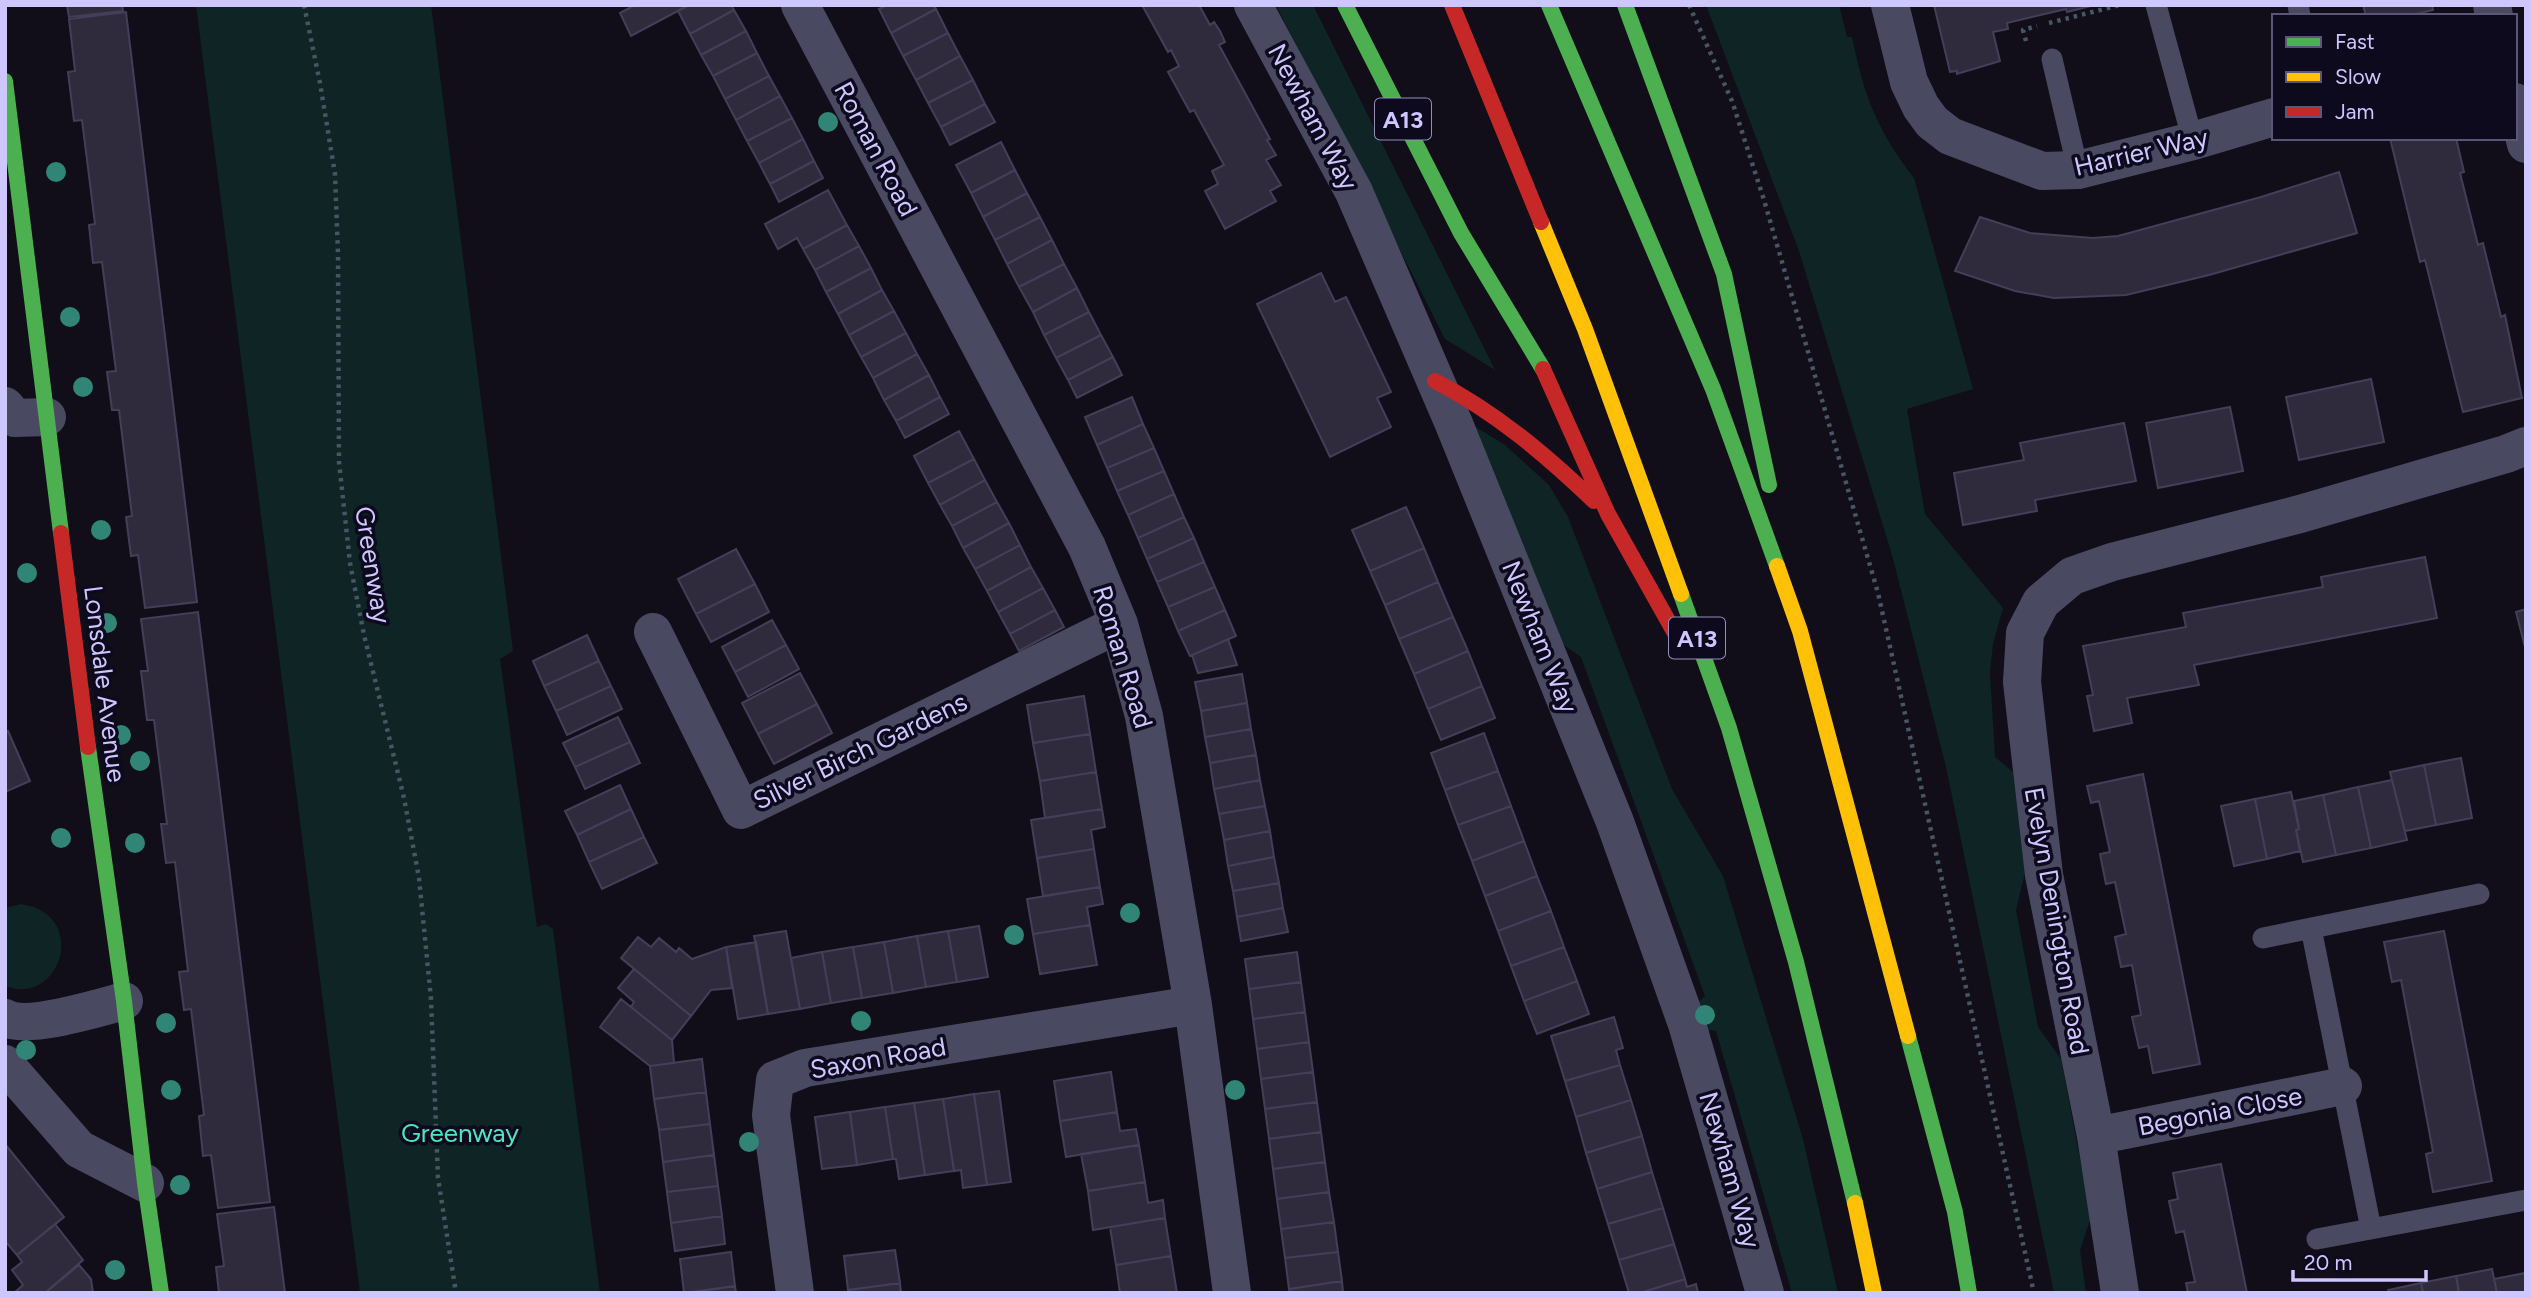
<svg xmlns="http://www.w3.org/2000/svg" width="2531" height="1298" font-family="Figtree,sans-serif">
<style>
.green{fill:#0e2425}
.building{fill:#2f2b3d;stroke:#443f58;stroke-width:2}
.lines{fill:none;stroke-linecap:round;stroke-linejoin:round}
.path{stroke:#465665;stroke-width:4.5;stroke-dasharray:3.5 5;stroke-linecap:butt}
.lane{stroke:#4a4962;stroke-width:21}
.street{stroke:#4a4962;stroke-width:38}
.fast{stroke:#4caf50;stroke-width:16}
.slow{stroke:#ffc107;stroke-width:16}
.jam{stroke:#c62828;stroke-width:16}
.tree{fill:#318576}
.labels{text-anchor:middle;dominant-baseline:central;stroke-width:7;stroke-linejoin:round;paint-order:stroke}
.shield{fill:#0e0a1d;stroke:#948ebb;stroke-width:2}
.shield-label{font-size:24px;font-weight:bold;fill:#cec6ff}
.street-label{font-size:26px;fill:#cec6ff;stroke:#0e0a1d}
.park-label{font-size:26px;fill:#4be7c2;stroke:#0e0a1d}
</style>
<rect width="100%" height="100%" fill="#110e19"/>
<path class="green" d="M196,5h235l82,646 -13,8 37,268 9,-3 7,5 47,364h-240z
M1276,5h37l182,365 -50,-31z
M1706,5h133l8,32h5c12,59 25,93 62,141l59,211 -66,20 18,105 78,94 -10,36 -3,28 5,85 18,15 12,101 -9,37 22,117 23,32 30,158 -11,33 6,43h-32l-108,-526 -54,-212 -93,-304z
M1469,423l36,22 44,40 19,32 104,272 51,87 80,263 35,154h-46l-76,-262 -17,-2 -6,-22 12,-11 -124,-339 -27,-19z
M21,904c69,10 40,103 -16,82v-78z"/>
<path class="building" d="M67,5h55l1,6 -54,6z
M635,5h54l-58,31 -11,-23z
M689,5h42l3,5 -44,24 -12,-23z
M887,5h46l3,4 -45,24 -12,-24z
M1142,5h57l11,20 4,-3 6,9 5,11 -6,3 51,94 -3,1 9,15 -10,5 15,25 -11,6 6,10 -51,28 -20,-38 13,-7 -6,-13 12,-6 -30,-55 -4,2 -22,-40 11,-6 -8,-16 -3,2z
M1934,5h157v1l-24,6 -1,-3 -59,14 1,6 -15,3 7,29 -43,13v-3l-7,1z
M2363,5h69l1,5 -26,6h-41z
M936,9l12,24 -45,23 -12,-23z
M734,10l12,21 -45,24 -11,-21z
M126,12l71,590 -52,6 -7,-53 -7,1 -5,-39 6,-1 -13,-106h-7l-5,-38 9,-1 -14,-109 -9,1 -4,-38 6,-1 -13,-104 -8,1 -6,-49 7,-1 -6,-52z
M746,31l11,22 -44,23 -12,-21z
M948,33l12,23 -44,24 -13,-24z
M757,53l12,23 -44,23 -12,-23z
M960,56l13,24 -45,23 -12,-23z
M769,76l11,20 -44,24 -11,-21z
M973,80l12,24 -44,23 -13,-24z
M780,96l12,22 -45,23 -11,-21z
M985,104l10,18 -45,23 -9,-18z
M792,118l11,21 -44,24 -12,-22z
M2390,138h66l8,34 -4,1 18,72 5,-2 18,74 4,-2 17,83 -59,14 -38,-152 -5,2z
M803,139l11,22 -44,23 -11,-21z
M1001,142l14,28 -44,23 -15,-28z
M814,161l9,17 -44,24 -9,-18z
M1015,170l12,23 -44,24 -12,-24z
M2339,172l18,61 -148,42 -83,20 -72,3 -39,-7 -60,-20 25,-54 50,16 63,5 25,-2 143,-39z
M828,190l19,35 -44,24 -6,-11 -19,11 -13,-25z
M1027,193l13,24 -45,23 -12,-23z
M1040,217l12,23 -45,24 -12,-24z
M847,225l12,21 -44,24 -12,-21z
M1052,240l12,24 -45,23 -12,-23z
M859,246l12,22 -45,24 -11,-22z
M1064,264l13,24 -44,24 -14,-25z
M871,268l11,22 -44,24 -12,-22z
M1321,273l14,29 11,-5 45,95 -14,6 14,29 -61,30 -73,-153z
M1077,288l12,24 -45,23 -11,-23z
M882,290l12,21 -45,24 -11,-21z
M894,311l12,22 -45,24 -12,-22z
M1089,312l12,23 -45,23 -12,-23z
M906,333l11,21 -44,24 -12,-21z
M1101,335l12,22 -45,23 -12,-22z
M917,354l12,21 -45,25 -11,-22z
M1113,357l9,18 -45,23 -9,-18z
M929,375l11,22 -44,24 -12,-21z
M2371,379l13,63 -85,18 -13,-63z
M940,397l9,17 -44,24 -9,-17z
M1132,397l11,27 -46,21 -12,-28z
M2230,407l13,64 -85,17 -12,-65z
M2124,423l12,58 -101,19 2,11 -74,14 -9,-52 70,-13 -4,-17z
M1143,424l11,24 -47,20 -10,-23z
M959,431l15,28 -46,24 -14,-27z
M1154,448l10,23 -47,20 -10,-23z
M974,459l11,21 -45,25 -12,-22z
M1164,471l10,23 -46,21 -11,-24z
M985,480l12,22 -45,24 -12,-21z
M1174,494l10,23 -46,21 -10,-23z
M997,502l12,21 -46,25 -11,-22z
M1406,507l18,41 -54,23 -18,-41z
M1184,517l10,21 -47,21 -9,-21z
M1009,523l11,22 -45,24 -12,-21z
M1194,538l10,24 -47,20 -10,-23z
M1020,545l11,22 -44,24 -12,-22z
M1424,548l14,34 -53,23 -15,-34z
M736,549l19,35 -59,30 -18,-35z
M2425,557l12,61 -243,47 5,20 -72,13 5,25 -38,8 -7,-35 6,-1 -10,-49 103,-19 -3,-14 140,-26 -2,-10z
M1204,562l11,25 -47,20 -11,-25z
M1031,567l12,21 -45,24 -11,-21z
M1438,582l15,35 -54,22 -14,-34z
M755,584l14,28 -58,30 -15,-28z
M1215,587l10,23 -47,21 -10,-24z
M1043,588l12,22 -45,24 -12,-22z
M2526,609v38h-1l-9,-35z
M1055,610l9,17 -45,24 -9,-17z
M1225,610l11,26 -46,20 -12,-25z
M198,612l72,590 -52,6 -7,-53 -8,1 -4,-40 5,-1 -13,-106 -7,1 -5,-38 9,-1 -13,-109 -9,1 -5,-39h6l-13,-104h-7l-6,-49h7l-7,-52z
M1453,617l15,34 -54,23 -15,-35z
M772,620l14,25 -51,27 -13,-25z
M587,635l12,26 -55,25 -11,-25z
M1228,639l9,26 -39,8 -6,-18z
M786,645l13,24 -51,28 -13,-25z
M1468,651l14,35 -54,23 -14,-35z
M599,661l12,25 -55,25 -12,-25z
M800,673l17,31 -59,30 -16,-31z
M1242,674l5,29 -46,8 -6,-29z
M611,686l11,23 -55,26 -11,-24z
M1482,686l13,32 -54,22 -13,-31z
M1084,696l6,38 -57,9 -6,-38z
M1247,703l4,26 -46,8 -4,-26z
M817,704l15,29 -58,31 -16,-30z
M618,717l12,25 -55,25 -12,-24z
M1251,729l5,26 -46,8 -5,-26z
M8,731l22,50 -25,11v-59z
M1484,733l14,38 -53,19 -14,-37z
M1090,734l6,38 -56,9 -7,-38z
M630,742l10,21 -55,26 -10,-22z
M1256,755l4,25 -46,9 -4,-26z
M2461,758l11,60 -36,7 -12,-60z
M2424,765l12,60 -31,6 -15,-59z
M1498,771l13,35 -53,19 -13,-35z
M1096,772l6,37 -57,9 -5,-37z
M2143,774l57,290 -47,9 -5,-27 -9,2 -7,-31 9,-2 -9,-50 -11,2 -6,-30 11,-3 -11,-52 -9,2 -6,-30 10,-2 -11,-51 -8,2 -4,-17z
M1260,780l5,26 -46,8 -5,-25z
M2392,780l15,60 -36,8 -13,-61z
M620,785l11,24 -54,26 -12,-24z
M2358,787l13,61 -35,7 -13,-60z
M2291,792l8,37 -3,1 4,21 -33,8 -12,-60z
M2323,795l13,60 -33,7 -7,-32 3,-1 -5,-28z
M2255,799l12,60 -33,7 -13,-60z
M1265,806l5,25 -46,9 -5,-26z
M1511,806l13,35 -52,20 -14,-36z
M631,809l13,28 -55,25 -12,-27z
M1102,809l3,18 -14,3 3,19 -57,9 -6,-38z
M1270,831l4,26 -46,9 -4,-26z
M644,837l13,26 -55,26 -13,-27z
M1524,841l13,35 -52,20 -13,-35z
M1094,849l6,38 -57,9 -6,-38z
M1274,857l5,26 -46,8 -5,-25z
M1537,876l14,35 -53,20 -13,-35z
M1279,883l4,25 -46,9 -4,-26z
M1100,887l3,17 -16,3 3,18 -57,9 -6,-35z
M1283,908l5,24 -47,9 -4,-24z
M1551,911l13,36 -53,19 -13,-35z
M1090,925l7,40 -57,9 -7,-40z
M979,926l9,51 -31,5 -9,-51z
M786,931l14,78 -32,5 -14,-78z
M948,931l9,51 -31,5 -9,-51z
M2444,931l48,250 -59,11 -7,-38 7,-2 -32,-172 -9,2 -8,-40z
M917,936l9,51 -33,6 -9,-51z
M638,937l13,10 8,-9 17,14 3,-4 13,11 34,-12 6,41 -21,2 -20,26 -70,-58z
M756,942l12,72 -30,5 -12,-72z
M884,942l9,51 -31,5 -9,-51z
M853,947l9,51 -31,5 -9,-51z
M1564,947l13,34 -53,20 -13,-35z
M822,952l9,51 -31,6 -9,-51z
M1297,952l4,30 -52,7 -4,-30z
M634,969l57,47 -19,24 -41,-33 3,-5 -16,-14z
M1577,981l12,33 -52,20 -13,-33z
M1301,982l4,30 -52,7 -4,-30z
M621,999l51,41 2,23 -24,3 -50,-39z
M1305,1012l4,30 -52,7 -4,-30z
M1614,1017l9,31 -7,2 4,15 -55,16 -14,-45z
M1309,1042l4,30 -52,7 -4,-30z
M702,1059l4,33 -52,7 -4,-33z
M1620,1065l11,35 -55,17 -11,-36z
M1111,1072l6,40 -57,9 -6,-40z
M1313,1072l4,30 -52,7 -4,-30z
M999,1091l12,91 -24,3 -13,-91z
M706,1092l4,32 -51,6 -5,-31z
M974,1094l13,91 -24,3 -2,-18 -7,1 -11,-72z
M943,1099l11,72 -29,4 -11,-72z
M1631,1100l11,36 -56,17 -10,-36z
M1317,1102l4,30 -52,7 -4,-30z
M914,1103l11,72 -26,4 -3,-20h-3l-8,-52z
M885,1107l8,52 -36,6 -7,-53z
M850,1112l7,53 -35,4 -7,-52z
M1117,1112l3,19 16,-2 3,16 -73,12 -6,-36z
M710,1124l4,31 -51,7 -4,-32z
M1321,1132l4,30 -52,7 -4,-30z
M1642,1136l10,36 -55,17 -11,-36z
M5,1144l59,73 -47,38 -12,-14z
M1139,1145l6,37 -57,9 -7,-37z
M714,1155l4,31 -51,6 -4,-30z
M1325,1162l4,30 -52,7 -4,-30z
M2221,1164l26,129h-59l-2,-10 9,-1 -11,-51 -8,2 -7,-32 9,-2 -5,-26z
M1652,1172l11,36 -55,16 -11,-35z
M1145,1182l3,21 15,-3 2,18 -72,12 -5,-39z
M718,1186l4,30 -51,7 -4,-31z
M1329,1192l5,30 -53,7 -4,-30z
M274,1207l11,86h-66l-3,-26 8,-1 -7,-52z
M1663,1208l11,36 -55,16 -11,-36z
M722,1216l3,28 -50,7 -4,-28z
M1165,1218l6,38 -55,9 -6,-38z
M1334,1222l4,30 -53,6 -4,-29z
M55,1224l28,36 -38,33h-31l9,-8 -11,-15 10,-8 -5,-7z
M1674,1244l11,35 -45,14h-11l-10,-33z
M895,1250l5,33 -52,7 -4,-34z
M731,1252l4,34 -51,7 -4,-34z
M1338,1252l4,29 -53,8 -4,-31z
M1171,1256l6,37h-57l-4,-28z
M79,1265l12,14 2,14h-48z
M2492,1269l5,24h-38l-3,-17z
M2525,1273l1,20h-29l-3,-14z
M2456,1276l3,17h-36l-2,-10z
M1685,1279l2,8 9,-3 2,9h-58z
M1342,1281l1,12h-53l-1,-4z
M900,1283l1,10h-52l-1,-3z
M2421,1283l2,10h-35v-3z
M735,1286l1,7h-49z"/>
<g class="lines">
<path class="path" d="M304,5l16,78 15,91 3,80 1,208 11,101 14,72 40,163 15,80 12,121 7,179 18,115
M1689,5l43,96 32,99 114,393 156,700
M2049,23l71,-18
M2026,41l-3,-11 14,-4"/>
<path class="lane" d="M2156,5l37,136
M2298,5l2,11
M2052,59l26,111
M2311,928l60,301
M2263,938l216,-44
M2317,1239l209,-39"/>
<path class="street" d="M800,5l287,542 32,77 25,92 49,289 39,288
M1253,5l101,187 100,232 161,398 72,202 78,269
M1890,5l19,77 12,25 11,15 18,14 92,35 36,-1 115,-29 81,-24
M2492,5l2,11
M2515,102l11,42
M5,406l10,12 32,-1
M653,632l88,178 378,-186
M5,1018c22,12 93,-10 119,-17
M5,1064l74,85 66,34
M2096,1136l247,-50
M795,1293l-24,-178 4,-35 30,-12 388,-63
M2120,1293l-24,-157 -52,-261 -22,-193 3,-49 16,-31 31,-26 40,-14 188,-48 206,-60 20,-8"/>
<path class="fast" d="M1345,5l116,228 82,136
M1549,5l164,384 64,177
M1625,5l99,269 45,211
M5,81l56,452
M1681,594l48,134 67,234 59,241
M88,747l36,254 21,182 16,110
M1908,1036l47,176 14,81"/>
<path class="slow" d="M1541,222l44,107 96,265
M1777,566l23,65 108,405
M1855,1203l19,90"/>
<path class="jam" d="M1452,5l89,217
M1543,369l65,145 68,121
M1435,381c60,31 110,73 159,120
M61,533l27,214"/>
</g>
<g class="tree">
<circle cx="828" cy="122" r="10"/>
<circle cx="56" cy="172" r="10"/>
<circle cx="70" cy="317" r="10"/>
<circle cx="83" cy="387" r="10"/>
<circle cx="101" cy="530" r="10"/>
<circle cx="27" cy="573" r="10"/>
<circle cx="107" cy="623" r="10"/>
<circle cx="121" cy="735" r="10"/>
<circle cx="140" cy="761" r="10"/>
<circle cx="61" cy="838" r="10"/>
<circle cx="135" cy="843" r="10"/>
<circle cx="1130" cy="913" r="10"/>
<circle cx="1014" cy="935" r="10"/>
<circle cx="1705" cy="1015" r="10"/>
<circle cx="861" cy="1021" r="10"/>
<circle cx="166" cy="1023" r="10"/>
<circle cx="26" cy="1050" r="10"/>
<circle cx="171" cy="1090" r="10"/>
<circle cx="1235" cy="1090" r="10"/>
<circle cx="749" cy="1142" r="10"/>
<circle cx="180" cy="1185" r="10"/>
<circle cx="115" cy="1270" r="10"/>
</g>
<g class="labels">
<g class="shield">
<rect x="1375" y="98.5" width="56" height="41" rx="5"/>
<rect x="1669" y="617.5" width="56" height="41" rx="5"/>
</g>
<g class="shield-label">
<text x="1403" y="119">A13</text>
<text x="1697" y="638">A13</text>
</g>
<g class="street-label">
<text transform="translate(1313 117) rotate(62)">Newham Way</text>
<text transform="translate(876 149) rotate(62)">Roman Road</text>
<text transform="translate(2141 152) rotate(-13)">Harrier Way</text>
<text transform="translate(373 565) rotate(81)">Greenway</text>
<text transform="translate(1540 637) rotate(68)">Newham Way</text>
<text transform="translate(1123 657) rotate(73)">Roman Road</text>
<text transform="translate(105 684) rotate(83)">Lonsdale Avenue</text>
<text transform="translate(860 751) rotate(-26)">Silver Birch Gardens</text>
<text transform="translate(2057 921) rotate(80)">Evelyn Denington Road</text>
<text transform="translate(878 1058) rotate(-10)">Saxon Road</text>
<text transform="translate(2220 1111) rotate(-11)">Begonia Close</text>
<text transform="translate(1730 1170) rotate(74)">Newham Way</text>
</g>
<g class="park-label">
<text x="460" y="1133">Greenway</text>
</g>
</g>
<rect width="2531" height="1298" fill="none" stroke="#cec6ff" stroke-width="14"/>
<rect x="2272" y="14" width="245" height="126" fill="#0e0a1d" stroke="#5b5577" stroke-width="2"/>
<rect x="2286" y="37" width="35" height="10" fill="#4caf50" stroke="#5b5577" stroke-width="2"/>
<text x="2335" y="49" font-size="21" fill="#cec6ff">Fast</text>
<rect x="2286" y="72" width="35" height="10" fill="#ffc107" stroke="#5b5577" stroke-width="2"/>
<text x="2335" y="84" font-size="21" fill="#cec6ff">Slow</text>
<rect x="2286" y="107" width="35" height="10" fill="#c62828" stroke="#5b5577" stroke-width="2"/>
<text x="2335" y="119" font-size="21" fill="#cec6ff">Jam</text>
<path d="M2293 1270v10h133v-10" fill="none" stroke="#cec6ff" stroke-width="3.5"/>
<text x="2304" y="1270" font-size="21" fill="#cec6ff" stroke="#0e0a1d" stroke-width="5" paint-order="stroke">20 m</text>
</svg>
